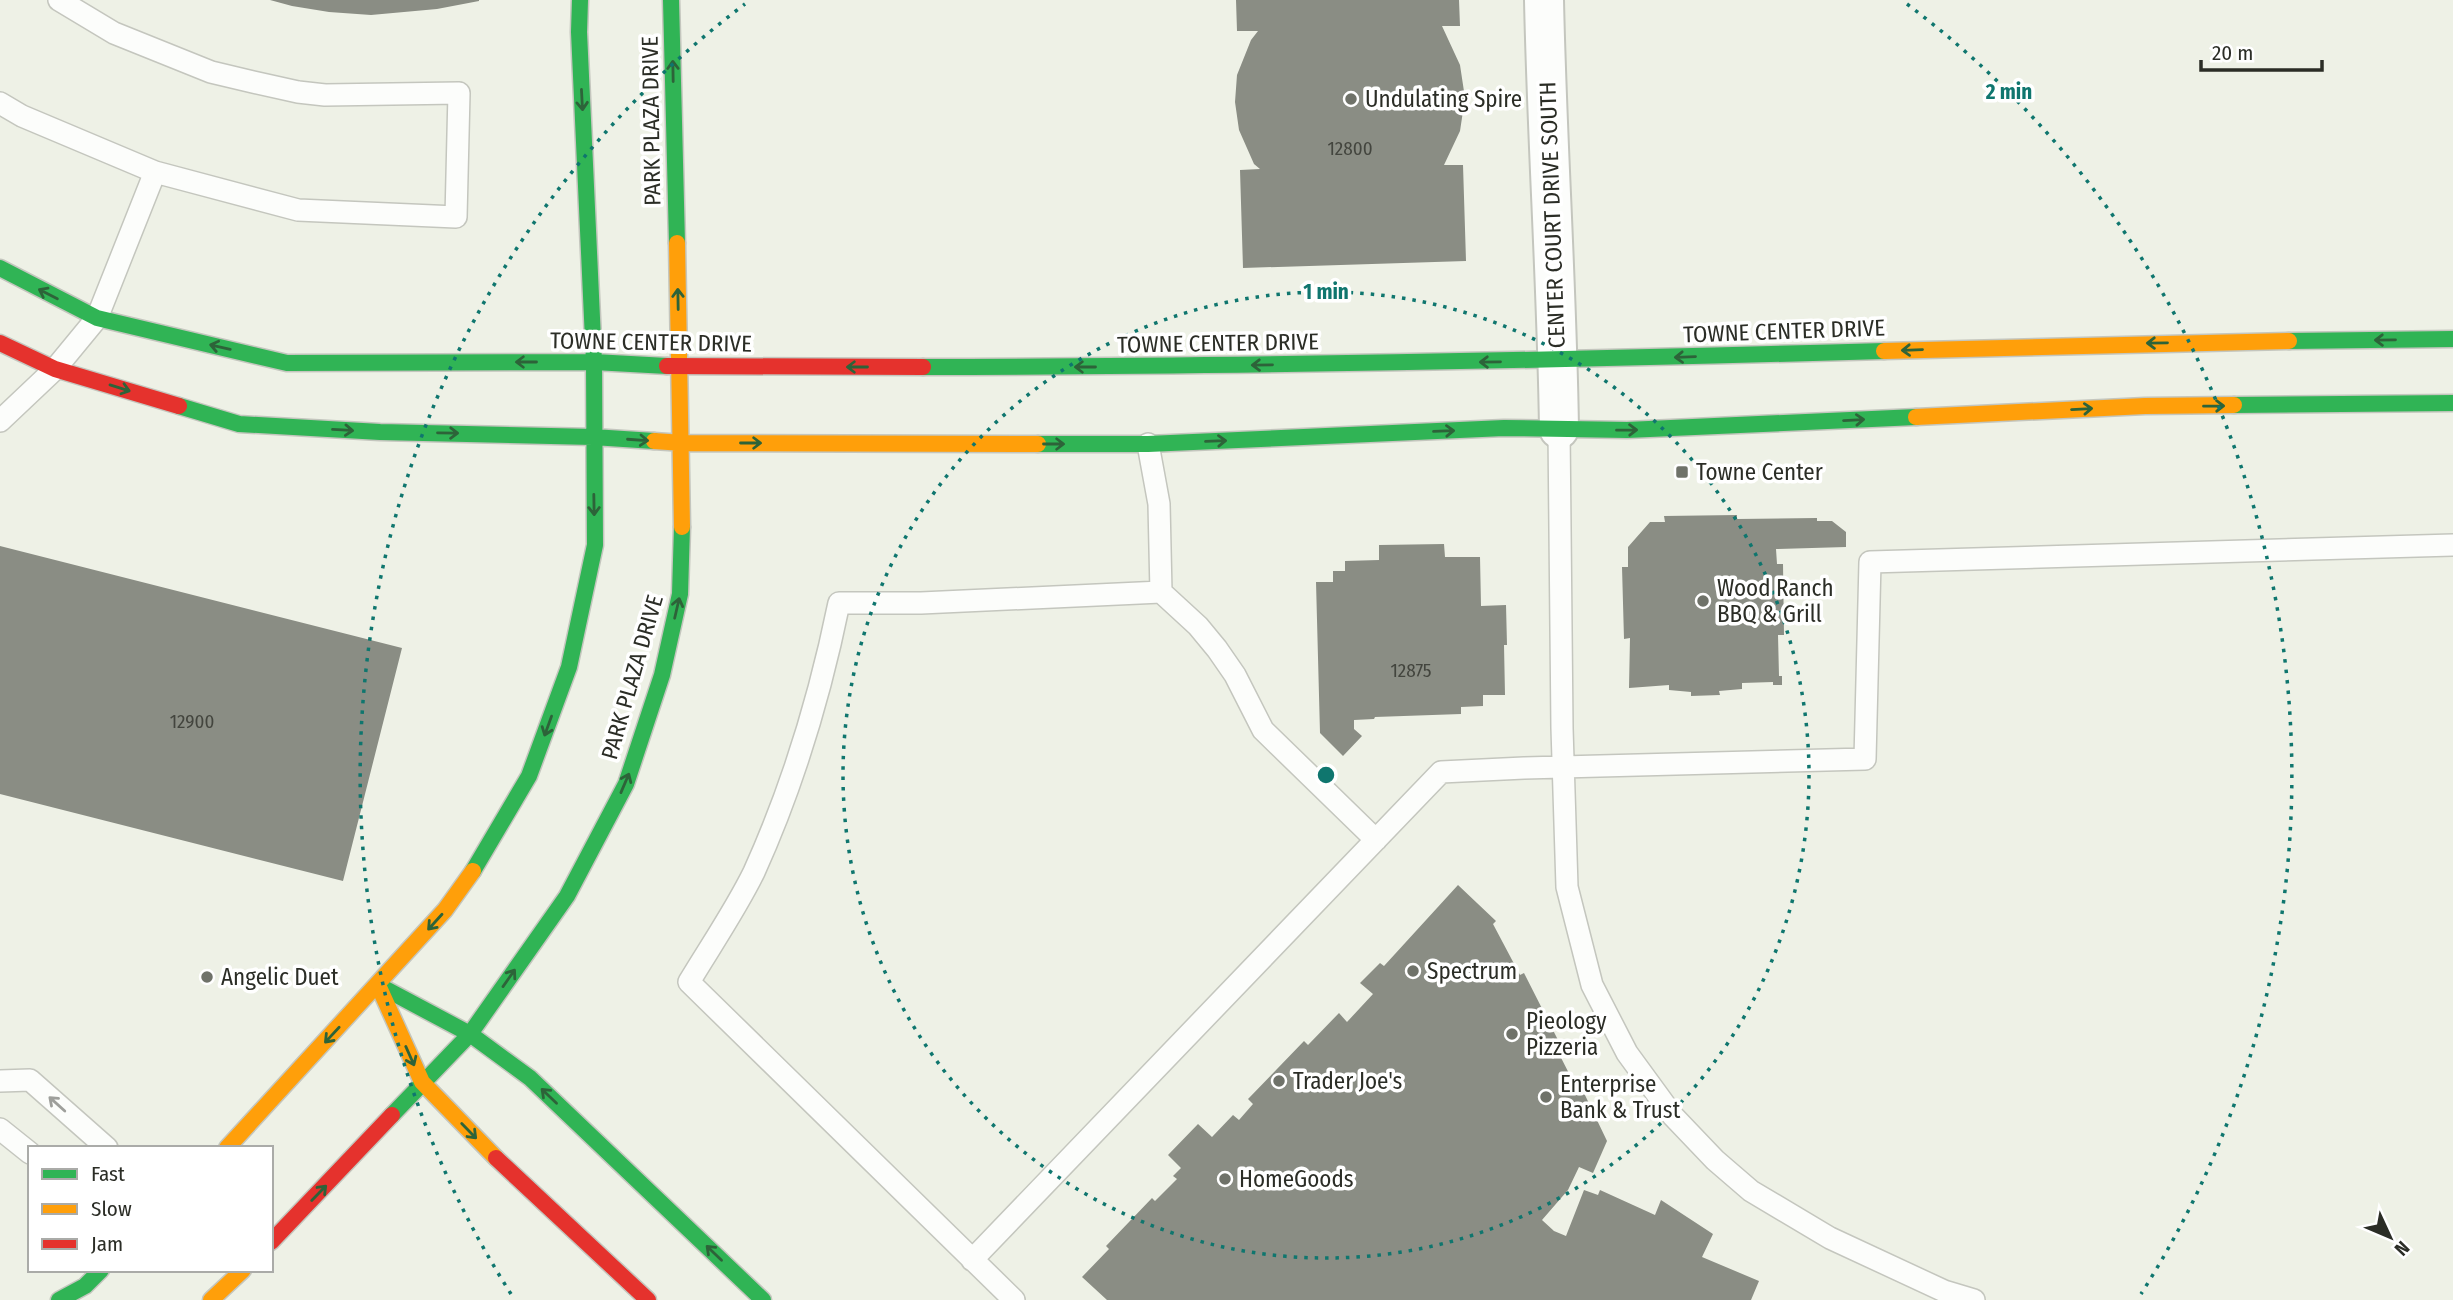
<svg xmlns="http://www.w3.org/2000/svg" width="2453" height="1300" font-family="'Fira Sans Condensed',sans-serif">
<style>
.building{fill:#8a8d84}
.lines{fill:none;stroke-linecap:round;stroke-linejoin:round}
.lane-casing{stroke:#c4c6be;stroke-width:24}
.street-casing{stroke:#c4c6be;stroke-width:42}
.fast-casing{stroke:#c4c6be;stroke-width:19}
.slow-casing{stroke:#c4c6be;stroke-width:19}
.jam-casing{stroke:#c4c6be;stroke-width:19}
.lane{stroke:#fcfdfb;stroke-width:21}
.street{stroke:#fcfdfb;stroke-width:38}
.fast{stroke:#30b455;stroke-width:16}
.slow{stroke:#ff9f0a;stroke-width:16}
.jam{stroke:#e5322d;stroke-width:16}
.oneway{stroke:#2d6339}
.oneway2{stroke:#9e9f9b}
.ring{fill:none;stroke:#0f766e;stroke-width:3.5;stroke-dasharray:3.5 7}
.poi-dot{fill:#6f7269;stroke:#fff;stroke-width:2.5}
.labels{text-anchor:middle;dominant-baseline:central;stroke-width:7;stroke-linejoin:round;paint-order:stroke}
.number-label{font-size:19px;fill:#43453e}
.poi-label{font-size:23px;fill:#2b2d26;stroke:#fff;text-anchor:start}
.street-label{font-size:23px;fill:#2b2d26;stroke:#fff}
.centre{fill:#0f766e;stroke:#fff;stroke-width:3.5}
.ring-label{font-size:21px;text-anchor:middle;font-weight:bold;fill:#0f766e;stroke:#fff;stroke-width:7;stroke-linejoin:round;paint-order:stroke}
</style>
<rect width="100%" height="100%" fill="#eef1e6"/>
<path class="building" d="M270,0h209v1l-42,8 -66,6 -42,-3 -37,-6z
M1236,0h223l1,26h-18l18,39 5,33 -5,33 -16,34h19l3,96 -223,7 -3,-98 20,-1 -6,-5 -15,-34 -4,-28 2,-27 14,-35 7,-9h-21z
M1737,515v4l80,-1v3h15l14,11v15l-70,2 1,15h6l1,71h-6l1,41h3v9h-9v-3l-31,1v6l-23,2 1,4 -29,1v-4l-22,-2v-5l-40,3 1,-50 -6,1 -2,-72h6v-20l22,-25h15l-1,-6z
M1444,544l1,13h35l1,49 25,-1 1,40h-3l1,50h-22v11l-22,1v7l-86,3 -1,2 -20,1v9l8,7 -19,20 -23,-23 -4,-151h17v-11h12v-10l34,-1v-15z
M0,546l402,102 -59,233 -343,-87z
M1458,885l38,36 -3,3 27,51 4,-2 34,67 -5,2 27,53 4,-2 23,48 -14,32 -14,-6 -11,23 -26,30 12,11 12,5 18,-46 14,5 2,-5 55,25 6,-15 52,34 -11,23 57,24 -8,19h-644l-25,-23 27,-28 -3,-3 46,-48 3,3 22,-22 -4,-3 8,-8 -13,-13 30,-31 14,13 21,-22 6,5 14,-16 -5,-5 56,-58 4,4 31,-32 8,9 26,-28 -13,-11 20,-20 4,3z"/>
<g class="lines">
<defs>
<path id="lane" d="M0,103l22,13 133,56 143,38 158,7 3,-124 -134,2 -27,-3 -45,-10 -42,-10 -97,-39 -55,-33
M0,421l55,-52 42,-51 58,-146
M1559,429l3,299 5,159 25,98 35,68 46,63 42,44 36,31 79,47 114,53 30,9
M1148,444l11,60 2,88
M0,1081l30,-1 77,68
M0,1129l30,24
M972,1260l469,-488 83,-4 341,-9 5,-197 583,-17
M1014,1300l-325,-318c21,-35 47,-73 65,-110 39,-86 66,-176 85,-269h82l240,-11 37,34 19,23 18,26 28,55 113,110"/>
<path id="street" d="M1544,0c3,143 13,286 15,429"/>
<path id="fast" d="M671,0l6,243
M0,268l97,50 190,45 307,-1 73,4
M2289,341l164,-2
M923,367c321,0 640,-7 961,-16
M2234,405l219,-2
M179,406l60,18 141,8 213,5 61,4
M1038,444h110l356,-16 123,2 289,-13
M473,871l56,-95 40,-109 26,-122 -1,-183 -15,-330 1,-32
M378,985l92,49 60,44 233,222
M392,1115l78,-81 97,-138 59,-112 36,-109 18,-81 2,-67
M59,1300l26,-14 16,-16"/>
<path id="slow" d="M677,243l5,284
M1884,351l405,-10
M1916,417l229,-11 89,-1
M654,441l29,2 355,1
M378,985l44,97 74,76
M227,1148l218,-238 28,-39
M211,1300l32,-30"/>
<path id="jam" d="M0,343l55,26 124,37
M667,366l256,1
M496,1158l152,142
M271,1242l121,-127"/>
</defs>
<use href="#lane" class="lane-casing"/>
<use href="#street" class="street-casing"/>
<use href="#fast" class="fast-casing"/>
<use href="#slow" class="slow-casing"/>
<use href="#jam" class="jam-casing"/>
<use href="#lane" class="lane"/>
<use href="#street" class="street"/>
<use href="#fast" class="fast"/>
<use href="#slow" class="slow"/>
<use href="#jam" class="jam"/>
</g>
<defs><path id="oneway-shaft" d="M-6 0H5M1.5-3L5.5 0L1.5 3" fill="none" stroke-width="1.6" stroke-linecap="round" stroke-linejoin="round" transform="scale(1.75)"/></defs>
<g class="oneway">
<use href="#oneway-shaft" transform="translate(673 71) rotate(-91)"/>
<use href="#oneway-shaft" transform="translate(582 100) rotate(87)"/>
<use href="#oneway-shaft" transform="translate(48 294) rotate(-153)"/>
<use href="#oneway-shaft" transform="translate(678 299) rotate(-91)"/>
<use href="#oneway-shaft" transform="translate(2385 340) rotate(179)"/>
<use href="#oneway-shaft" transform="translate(2157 343) rotate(179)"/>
<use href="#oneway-shaft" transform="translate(220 347) rotate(-167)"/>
<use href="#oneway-shaft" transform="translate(1912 350) rotate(178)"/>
<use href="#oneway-shaft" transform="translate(1685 357) rotate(178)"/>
<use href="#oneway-shaft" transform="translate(526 362) rotate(180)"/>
<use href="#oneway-shaft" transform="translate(1490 362) rotate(179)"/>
<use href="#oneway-shaft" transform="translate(1262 365) rotate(179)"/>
<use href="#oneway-shaft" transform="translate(857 367) rotate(180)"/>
<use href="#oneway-shaft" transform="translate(1085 367) rotate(180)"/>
<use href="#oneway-shaft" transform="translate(120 388) rotate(17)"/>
<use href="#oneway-shaft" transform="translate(2214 406) rotate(-1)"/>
<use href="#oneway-shaft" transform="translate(2082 409) rotate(-3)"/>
<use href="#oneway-shaft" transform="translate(1854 420) rotate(-3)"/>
<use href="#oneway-shaft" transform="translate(343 430) rotate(3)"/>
<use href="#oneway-shaft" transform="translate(1627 430) rotate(-1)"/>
<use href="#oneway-shaft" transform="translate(1444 431) rotate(-2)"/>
<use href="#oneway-shaft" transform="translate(448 433) rotate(1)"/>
<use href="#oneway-shaft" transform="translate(638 440) rotate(4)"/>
<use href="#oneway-shaft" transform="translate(1216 441) rotate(-2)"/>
<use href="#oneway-shaft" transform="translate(751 443)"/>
<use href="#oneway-shaft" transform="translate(1054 444)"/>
<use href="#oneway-shaft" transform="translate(594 505) rotate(89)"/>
<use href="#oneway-shaft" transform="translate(677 608) rotate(-77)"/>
<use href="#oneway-shaft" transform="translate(548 726) rotate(110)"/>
<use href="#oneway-shaft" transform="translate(625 783) rotate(-67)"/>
<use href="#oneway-shaft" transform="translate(435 922) rotate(132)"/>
<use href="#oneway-shaft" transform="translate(509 978) rotate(-55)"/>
<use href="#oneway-shaft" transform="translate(332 1035) rotate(133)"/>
<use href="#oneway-shaft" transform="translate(410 1056) rotate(66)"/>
<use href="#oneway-shaft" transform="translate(549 1096) rotate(-136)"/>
<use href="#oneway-shaft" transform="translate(469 1131) rotate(46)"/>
<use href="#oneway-shaft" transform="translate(319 1193) rotate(-46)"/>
<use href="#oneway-shaft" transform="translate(714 1253) rotate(-136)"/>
</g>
<use class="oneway2" href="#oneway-shaft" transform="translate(57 1104) rotate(-138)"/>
<g class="ring">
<circle cx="1326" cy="775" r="483"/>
<path d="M511 1294A966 966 0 0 1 745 4M1907 4A966 966 0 0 1 2141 1294"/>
</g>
<g class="poi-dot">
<circle cx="1351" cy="99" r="7"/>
<rect x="1675" y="465" width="14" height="14" rx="3.5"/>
<circle cx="1703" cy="601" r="7"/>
<circle cx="1413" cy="971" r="7"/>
<circle cx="207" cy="977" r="7"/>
<circle cx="1512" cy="1034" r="7"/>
<circle cx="1279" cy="1081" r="7"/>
<circle cx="1546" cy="1097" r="7"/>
<circle cx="1225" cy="1179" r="7"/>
</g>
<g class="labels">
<g class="number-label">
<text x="1350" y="148">12800</text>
<text x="1411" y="670">12875</text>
<text x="192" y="721">12900</text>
</g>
<g class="poi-label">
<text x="1365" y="99">Undulating Spire</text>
<text x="1696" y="472">Towne Center</text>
<text x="1717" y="588">Wood Ranch<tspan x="1717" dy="26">BBQ &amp; Grill</tspan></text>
<text x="1427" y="971">Spectrum</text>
<text x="221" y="977">Angelic Duet</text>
<text x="1526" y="1021">Pieology<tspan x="1526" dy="26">Pizzeria</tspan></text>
<text x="1293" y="1081">Trader Joe's</text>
<text x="1560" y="1084">Enterprise<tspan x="1560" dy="26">Bank &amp; Trust</tspan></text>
<text x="1239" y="1179">HomeGoods</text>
</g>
<g class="street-label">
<text transform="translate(651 121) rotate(-91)">PARK PLAZA DRIVE</text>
<text transform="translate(1552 215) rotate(-92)">CENTER COURT DRIVE SOUTH</text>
<text transform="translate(1784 331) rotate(-2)">TOWNE CENTER DRIVE</text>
<text transform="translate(651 342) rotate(1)">TOWNE CENTER DRIVE</text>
<text transform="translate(1218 343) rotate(-1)">TOWNE CENTER DRIVE</text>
<text transform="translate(632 677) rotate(-74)">PARK PLAZA DRIVE</text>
</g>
</g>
<circle cx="1326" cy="775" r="10" class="centre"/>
<g class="ring-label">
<text x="2009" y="99">2 min</text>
<text x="1326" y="299">1 min</text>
</g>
<rect x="28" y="1146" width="245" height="126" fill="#ffffff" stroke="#aaaba8" stroke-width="2"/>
<rect x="42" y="1169" width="35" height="10" fill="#30b455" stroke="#aaaba8" stroke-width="2"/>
<text x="91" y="1181" font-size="21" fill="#2b2d26">Fast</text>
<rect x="42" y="1204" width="35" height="10" fill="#ff9f0a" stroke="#aaaba8" stroke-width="2"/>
<text x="91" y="1216" font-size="21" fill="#2b2d26">Slow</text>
<rect x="42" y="1239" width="35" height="10" fill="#e5322d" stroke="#aaaba8" stroke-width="2"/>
<text x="91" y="1251" font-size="21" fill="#2b2d26">Jam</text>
<g transform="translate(2390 1237) rotate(134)" stroke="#ffffff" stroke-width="5" paint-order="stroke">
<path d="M0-5L12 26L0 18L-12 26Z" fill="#2b2d26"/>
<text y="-10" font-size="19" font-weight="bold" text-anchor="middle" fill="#2b2d26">N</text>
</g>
<path d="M2201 60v10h121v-10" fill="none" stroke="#2b2d26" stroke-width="3.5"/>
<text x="2212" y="60" font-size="21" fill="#2b2d26" stroke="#ffffff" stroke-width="5" paint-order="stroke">20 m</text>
</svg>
